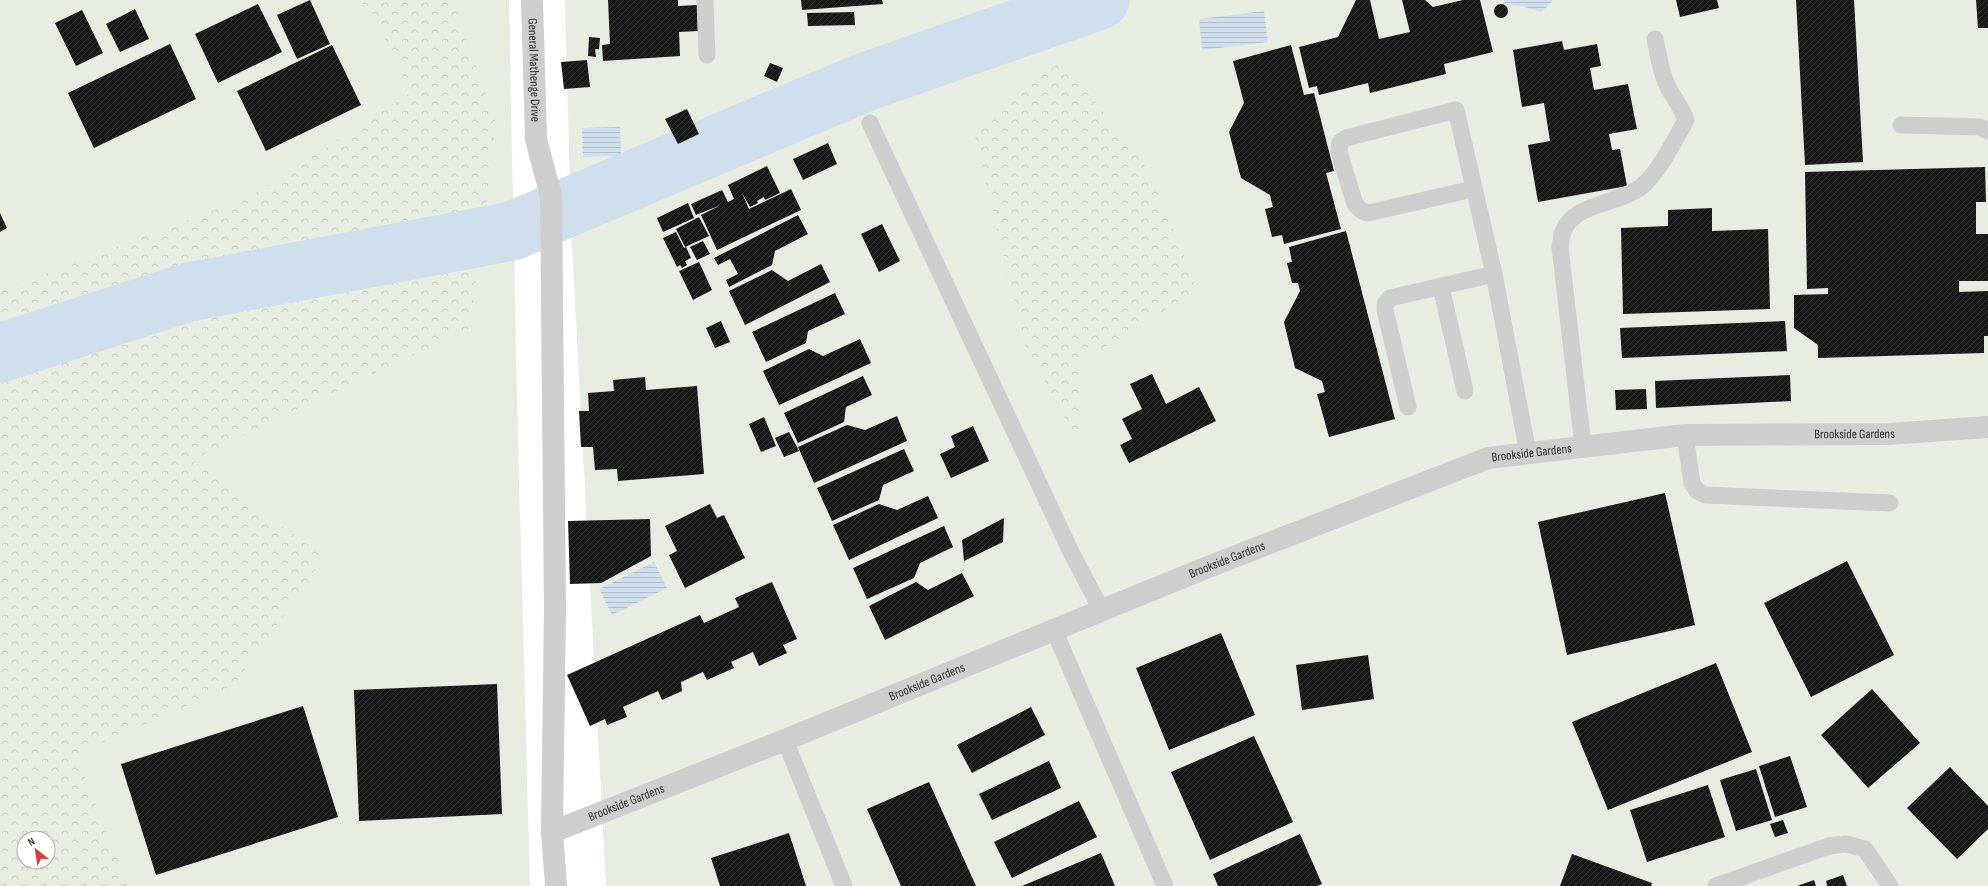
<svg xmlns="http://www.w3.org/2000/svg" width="1988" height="886" font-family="'Sofia Sans Condensed',sans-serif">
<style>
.green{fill:#e6ede0;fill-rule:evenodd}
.forest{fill:url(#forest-crowns);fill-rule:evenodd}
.water{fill:url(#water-rules)}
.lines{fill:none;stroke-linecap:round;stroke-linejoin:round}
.river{stroke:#cedeec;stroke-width:59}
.building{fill:url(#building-hatch)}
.service{stroke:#cecece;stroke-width:17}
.minor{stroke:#cecece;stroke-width:22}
.tertiary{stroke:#cecece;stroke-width:22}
.labels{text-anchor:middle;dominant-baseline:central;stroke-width:4;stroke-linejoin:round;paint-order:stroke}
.street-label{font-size:13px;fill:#313131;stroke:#fff}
</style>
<defs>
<pattern id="forest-crowns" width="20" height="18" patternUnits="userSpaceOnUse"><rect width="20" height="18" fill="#e6ede0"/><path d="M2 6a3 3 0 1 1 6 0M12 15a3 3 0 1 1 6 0" fill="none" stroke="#c6ccc1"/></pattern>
<pattern id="water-rules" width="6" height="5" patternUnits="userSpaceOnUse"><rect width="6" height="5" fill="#cedeec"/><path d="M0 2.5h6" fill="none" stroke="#b1bfcb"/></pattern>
<pattern id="building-hatch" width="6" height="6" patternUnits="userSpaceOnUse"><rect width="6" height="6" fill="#181818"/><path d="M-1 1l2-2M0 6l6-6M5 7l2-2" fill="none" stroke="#313131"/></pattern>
</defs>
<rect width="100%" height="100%" fill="#fff"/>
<path class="green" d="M0,0h509l8,403 13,483h-530zM24,838h24v24h-24z
M565,0h1423v886h-1382l-35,-659z"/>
<path class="forest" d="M350,0h103l43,123 -26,205 -278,132 133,97 -92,129 -157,68 52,132h-128v-595l251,-95 159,-103 -41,-87zM24,838h24v24h-24z
M1062,60l85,107 51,123 -116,71v90l-58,-108 -51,-215z"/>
<path class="water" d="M1503,0h50l-3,4 -9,8 -19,-6 -16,-1z
M1264,11l4,31 -66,8 -3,-31z
M620,127l1,29 -38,1 -1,-29z
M654,562l13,26 -55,27 -13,-26z"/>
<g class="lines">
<path class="river" d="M0,353l189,-61 323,-61 353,-149 235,-82"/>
</g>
<path class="building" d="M310,0l20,44 -33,15 -20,-44z
M608,0h70v6l19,-1 1,26 -19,1 1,24 -77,5 -1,-16 8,-1z
M801,0h81l1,4 -81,6z
M1356,0h14l9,39 31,-7 -8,-32h23l8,7 30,-7h17l13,52 -49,12 2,10 -76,19 -2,-10 -49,12 -2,-9 -8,2 -10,-41 39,-10z
M1676,0h41l2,8 -39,9z
M1796,0h58l9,162 -58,3z
M1976,0h12v28h-10z
M258,4l24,48 -64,31 -23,-49z
M1494 11a7 7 0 1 1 14 0a7 7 0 1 1-14 0Z
M135,9l14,30 -29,13 -14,-28z
M82,10l21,43 -27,13 -21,-43z
M854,12l1,13 -47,1 -1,-13z
M589,37l11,1 -1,11h-4l1,8 -8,-1z
M1562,41l2,9 33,-6 4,22 -11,2 4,22 34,-6 9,45 -28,5 3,16 8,-1 7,37 -89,16 -10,-57 22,-4 -6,-38 -22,4 -9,-57z
M170,44l26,55 -102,49 -26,-55z
M332,45l29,60 -95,46 -29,-60z
M1291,45l13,50 10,-2 20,78 -8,2 15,56 -57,15 -2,-9 -10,2 -7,-28 8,-2 -3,-12 -29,-17 -12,-46 15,-29 -11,-42z
M587,60l3,27 -26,2 -3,-27z
M770,63l13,5 -6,14 -13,-6z
M687,109l12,25 -21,10 -13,-25z
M828,143l9,21 -34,16 -10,-21z
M767,166l13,27 -15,7 -1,-3 -7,4 1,2 -8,4 -8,-14 7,16 42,-20 10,21 -84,40 -16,-35 20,-10 -25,10 -5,-11 31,-14 6,12 6,-3 -6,-14z
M1985,167l1,35h-10v32h12v47h-29v11l29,-1v45h-4v17l-166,5v-13l-24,-17v-33l34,-1v-6l-21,1 -2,-117z
M688,203l6,15 -31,14 -6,-14z
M1712,208v23l56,-2 2,80 -147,5 -2,-86 47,-2v-16z
M0,213l7,15 -7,4z
M798,215l10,19 -33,17 -3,14 -43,22 -3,-7 12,-6 -8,-15 -12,6 -4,-7z
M699,217l10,19 -24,11 -9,-18z
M882,224l18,37 -21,11 -18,-38z
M1346,231l49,188 -66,18 -12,-43 8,-2 -3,-11 -27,-13 -11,-46 16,-31 -2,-8h-6l-5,-20 5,-1 -3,-15z
M676,232l8,16 2,-1 5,11 -6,3 2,4 -5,3 -2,-3 -3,2 -14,-29z
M703,241l7,13 -13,6 -7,-13z
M699,262l13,28 -19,10 -14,-29z
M821,264l9,18 -85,43 -16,-34 43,-21 16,11z
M835,293l10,21 -37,17 -2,12 -40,19 -14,-30z
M721,321l9,21 -15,6 -9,-20z
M1785,321l2,30 -165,7 -2,-30z
M860,339l11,24 -92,42 -16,-34 46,-22 14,7z
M1152,374l14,30 33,-17 17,34 -87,42 -9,-18 12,-6 -10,-20 20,-10 -12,-25z
M1790,375l1,26 -135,7 -1,-27z
M863,376l9,19 -26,12 -2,15 -46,21 -14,-30z
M645,377l1,13 51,-4 7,88 -86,7 -1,-12 -22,1 -2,-23h-12l-2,-36h10l-1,-18 26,-2 -1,-11z
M1646,389l1,20 -31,1 -1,-20z
M897,416l10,25 -93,42 -16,-36 49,-22 18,5z
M764,417l12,29 -15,6 -12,-28z
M973,426l16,35 -38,17 -11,-24 15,-7 -4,-11z
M789,432l10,19 -15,6 -9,-19z
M904,449l10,22 -31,14 -4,15 -47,21 -15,-33z
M1665,493l30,132 -128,30 -29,-133z
M928,496l10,22 -89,42 -16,-35 46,-21 18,6z
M710,504l7,14 7,-3 21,43 -60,30 -16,-33 8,-4 -12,-25z
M1004,518l-1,24 -39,19 -2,-21z
M650,519l1,37 -50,27 -31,1 -2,-63z
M944,526l9,21 -33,16 -6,15 -47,21 -14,-31z
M1847,561l47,94 -83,42 -47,-94z
M962,573l12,23 -89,44 -16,-34 47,-24 12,8z
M772,582l25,57 -14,6 4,8 -28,13 -6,-14 -22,10 3,6 -27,12 -4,-8 -22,10 1,9 -20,9 -4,-9 -35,16 4,10 -20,8 -2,-6 -15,7 -23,-51 133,-60 4,8 35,-16 -4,-9z
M1221,633l34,82 -86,35 -33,-82z
M1368,655l6,44 -72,11 -6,-45z
M1716,663l36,89 -144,58 -36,-88z
M497,684l5,130 -143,7 -5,-131z
M1872,689l48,54 -52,45 -47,-53z
M303,706l35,111 -182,58 -35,-111z
M1031,707l14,28 -73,38 -15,-28z
M1254,736l39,86 -83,38 -39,-88z
M1790,756l17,51 -32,10 -16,-51z
M1049,761l12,27 -69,32 -13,-26z
M1950,767l38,39v23l-31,30 -50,-51z
M1756,769l16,51 -36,11 -16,-51z
M929,782l47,104h-75l-34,-77z
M1708,785l17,52 -78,25 -17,-52z
M1079,801l18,36 -85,41 -18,-36z
M1783,820l5,13 -13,4 -5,-13z
M789,833l17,53h-86l-9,-28z
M1300,834l22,50 -5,2h-99l-5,-12z
M1101,853l14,33h-93z
M1572,854l80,29 -1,3h-91z
M1843,875l4,11h-20l-1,-5z
M1814,880l2,6h-19z"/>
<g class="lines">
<path class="service" d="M705,0l2,55
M870,123l201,429 31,59
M1901,125l79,2 8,4
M1473,189l-105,24c-6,-1 -9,-4 -13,-9l-16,-52 1,-10 6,-4 110,-28 38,164 34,179
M1441,287l24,104
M1408,407l-23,-97v-6l5,-6 104,-24
M1685,435l7,48 5,8 8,4 185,8
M1583,446l-23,-199c1,-4 1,-10 3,-15 9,-29 58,-28 79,-46 18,-15 32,-45 44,-66 -4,-11 -10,-19 -16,-29 -9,-16 -11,-34 -15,-52
M1054,630l111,256
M785,740l59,146
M1716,886l113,-40 17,-2 19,5 25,37"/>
<path class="minor" id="s1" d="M532,0l4,139 15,57 4,412 -3,224"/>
<path class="tertiary" id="s2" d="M556,886l-4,-54 233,-92 418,-171 285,-111 197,-23 204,-1 99,-7"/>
</g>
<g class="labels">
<g class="street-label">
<text stroke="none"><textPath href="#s1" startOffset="70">General Mathenge Drive</textPath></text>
<text stroke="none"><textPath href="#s2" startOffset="1430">Brookside Gardens</textPath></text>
<text stroke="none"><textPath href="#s2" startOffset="1106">Brookside Gardens</textPath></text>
<text stroke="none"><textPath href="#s2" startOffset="782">Brookside Gardens</textPath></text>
<text stroke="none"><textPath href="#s2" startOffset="458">Brookside Gardens</textPath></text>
<text stroke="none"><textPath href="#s2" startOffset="134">Brookside Gardens</textPath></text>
</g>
</g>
<g transform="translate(36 850) rotate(330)"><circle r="19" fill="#ffffff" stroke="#adadad"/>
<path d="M0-3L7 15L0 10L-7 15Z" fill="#df3d3d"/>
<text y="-6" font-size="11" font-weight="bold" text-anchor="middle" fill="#313131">N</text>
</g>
</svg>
